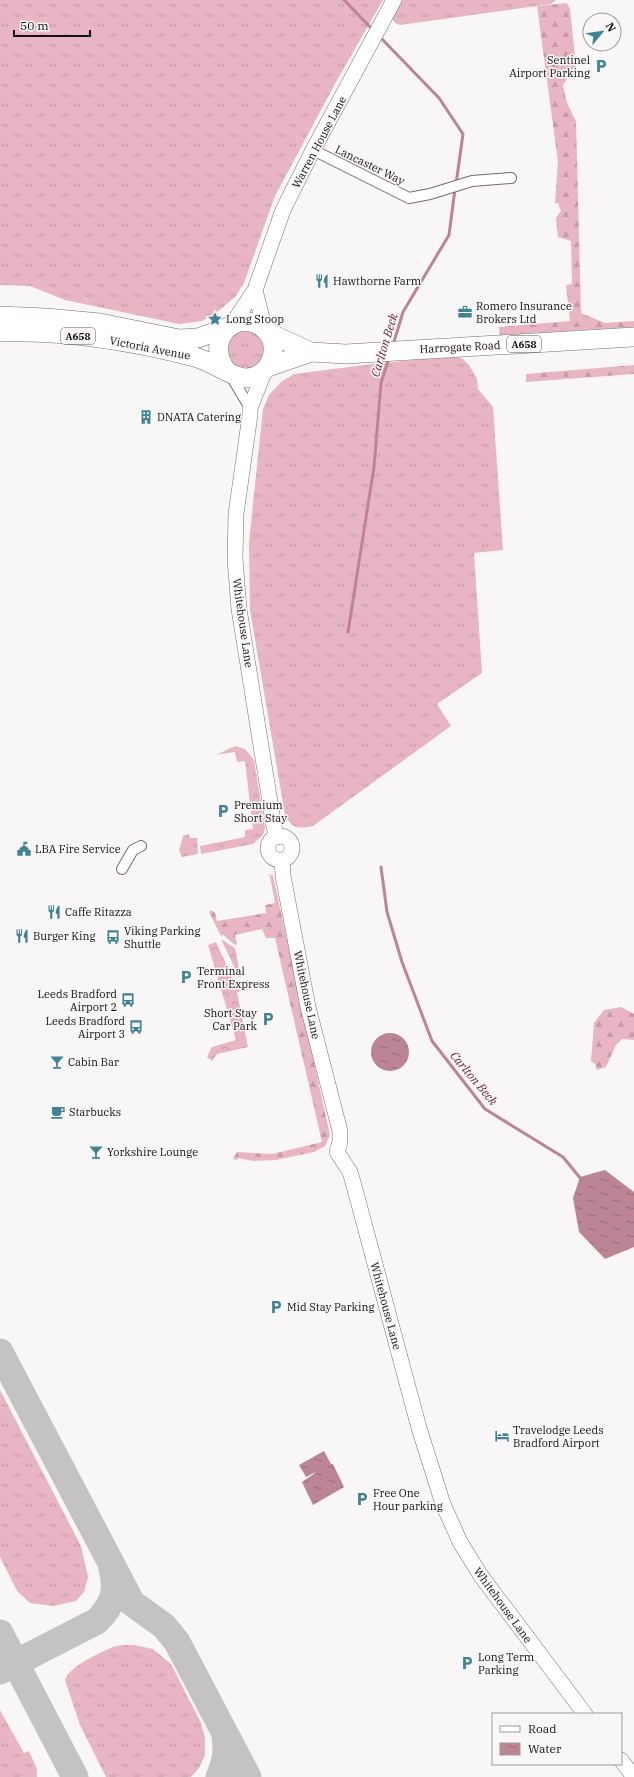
<svg xmlns="http://www.w3.org/2000/svg" width="634" height="1777" font-family="'IBM Plex Serif',serif">
<style>
.grass{fill:url(#grass-tufts)}
.forest{fill:url(#forest-firs)}
.park{fill:url(#park-crowns)}
.water{fill:url(#water-ripples)}
.lines{fill:none;stroke-linecap:round;stroke-linejoin:round}
.stream{stroke:#bc8596;stroke-width:3}
.taxiway{stroke:#c4c2c2;stroke-width:27}
.street-casing{stroke:#716e6f;stroke-width:12}
.secondary-casing{stroke:#716e6f;stroke-width:16}
.highway-casing{stroke:#716e6f;stroke-width:20}
.street{stroke:#fff;stroke-width:10}
.secondary{stroke:#fff;stroke-width:15}
.highway{stroke:#fff;stroke-width:19}
.labels{text-anchor:middle;dominant-baseline:central;stroke-width:3;stroke-linejoin:round;paint-order:stroke}
.shield{fill:#f9f6f7;stroke:#575656;stroke-width:1}
.shield-label{font-size:10px;font-weight:bold;fill:#121111}
.poi-label{font-size:11px;fill:#121111;stroke:#f9f6f7;text-anchor:start}
.street-label{font-size:11px;fill:#121111;stroke:#f9f6f7}
.water-label{font-size:12px;font-style:italic;fill:#621f3a;stroke:#f9f6f7}
</style>
<defs>
<pattern id="grass-tufts" width="24" height="20" patternUnits="userSpaceOnUse"><rect width="24" height="20" fill="#e8b5c4"/><path d="M3 7l-1-3M5 7V3M7 7l1-3M15 17l-1-3M17 17v-4M19 17l1-3" fill="none" stroke="#c69ba7"/></pattern>
<pattern id="forest-firs" width="22" height="20" patternUnits="userSpaceOnUse"><rect width="22" height="20" fill="#e8b5c4"/><path d="M5 1l3.5 6h-7zM16 11l3.5 6h-7z" fill="#c69ba7"/></pattern>
<pattern id="park-crowns" width="20" height="18" patternUnits="userSpaceOnUse"><rect width="20" height="18" fill="#e8b5c4"/><path d="M2 6a3 3 0 1 1 6 0M12 15a3 3 0 1 1 6 0" fill="none" stroke="#c69ba7"/></pattern>
<pattern id="water-ripples" width="26" height="14" patternUnits="userSpaceOnUse"><rect width="26" height="14" fill="#bc8596"/><path d="M2 4q2-2 4 0t4 0M15 11q2-2 4 0t4 0" fill="none" stroke="#976b79"/></pattern>
</defs>
<rect width="100%" height="100%" fill="#f9f6f7"/>
<path class="grass" d="M0,0h383l-47,82 -61,114 -31,87 -8,13 -16,14 -18,11 -23,3 -114,-24 -35,-14 -30,-1z
M402,0h154l-5,4 -151,21 -5,-2 -3,-5z
M237,331l23,2 8,19 -13,16c-22,1 -24,-3 -28,-24z
M455,356l8,3 6,6 8,14 1,10 15,18 10,143 -29,3 8,120 -45,31 14,22 -138,100c-14,3 -21,3 -28,-11l-35,-205 -1,-68 14,-133 6,-14 12,-13 13,-8 79,-10z
M235,746l10,3 9,11 11,68 -2,7 -10,9 -52,10 -1,-8 45,-9v-7l8,-1 -8,-68 -8,1 -2,-10 -19,3z
M189,834l1,4h7l1,16 -16,3 -3,-7 4,-14z
M221,939l14,9 6,30 -2,-1z
M0,1390l81,156 7,31 -4,15 -8,9 -23,5 -23,-3 -13,-12 -17,-34z
M134,1645l19,4 18,15 30,59 4,15v17l-6,13 -8,9h-85l-26,-52 -15,-45c5,-14 34,-27 48,-33 6,-2 15,-2 21,-2z
M0,1710l24,43 5,-2 8,18v8h-37z"/>
<path class="forest" d="M567,3l3,6 6,57 -13,19 4,18 9,18 5,192 24,10 29,-2v6l-134,8 -1,-8 71,-6 -4,-36 6,-1 -1,-43 -13,-4 -2,-19 5,-7 -3,-8h-3l3,-41 -21,-156z
M634,365v9l-108,8v-8z
M268,874l5,2 57,259 -5,11 -11,6 -38,8 -23,1 -15,-3 -1,2 -4,-1 4,-7 35,2 50,-12 -47,-204h-9l-4,-9 -27,6 2,9 -2,1 -12,-10 -2,1 -12,-24 2,-2 4,3 2,8 49,-8 -1,-8 10,-2 -5,-27z
M621,1007l13,7v26l-12,-1 -6,6 -10,22 -9,3 -2,-6 -4,-3 3,-38 10,-13z"/>
<path class="park" d="M216,942l17,37 10,12 -6,1 11,55 -31,7 -5,7 -5,-4 5,-10 24,-7 -28,-95z"/>
<path class="water" d="M371 1052a19 19 0 1 1 38 0a19 19 0 1 1-38 0Z
M605,1170l29,22v55l-29,12 -26,-27 -6,-34 7,-21z
M324,1451l7,13h2l11,23 -31,18 -11,-23 16,-11 -12,6 -7,-12z"/>
<g class="lines">
<path class="stream" d="M344,0l29,30
M380,37l59,61 24,36 -7,50
M393,345l10,-33 46,-77 6,-46
M348,632l26,-165 7,-84 8,-25
M381,867l6,45 15,50 30,79 53,68 78,48 18,22"/>
<path class="taxiway" d="M0,1352l132,251 32,23 13,16 71,135
M0,1633l75,144
M0,1671l97,-50c16,-16 21,-30 15,-52
M219,1777c7,-15 8,-26 6,-42"/>
<defs>
<path id="street" d="M313,150l96,48 21,-4 42,-13 39,-3
M231,376l19,32
M122,869l11,-19 8,-4"/>
<path id="secondary" d="M255,290l10,40
M231,326l24,-36 28,-80 30,-60 81,-150
M265,370l-15,38v7l-14,99 -1,45 4,50 35,218 3,10
M268 848a12 12 0 1 1 24 0a12 12 0 1 1-24 0Z
M282,860l1,16 25,131 32,124v11l-3,10 13,20 3,10 66,246 24,76 17,38 21,34 104,138
M621,1760l13,17"/>
<path id="highway" d="M0,316l46,2 54,5 79,16 19,-1 31,-11
M0,332c65,-2 132,9 195,25 15,4 37,20 50,21 24,1 38,-31 20,-48 -26,-24 -62,8 -39,40
M267,332l44,20 35,2 288,-17
M268,367l43,-15"/>
</defs>
<use href="#street" class="street-casing"/>
<use href="#secondary" class="secondary-casing"/>
<use href="#highway" class="highway-casing"/>
<use href="#street" class="street"/>
<use href="#secondary" class="secondary"/>
<use href="#highway" class="highway"/>
</g>
<defs>
<symbol id="parking-bare" viewBox="-9 -9 18 18"><path d="M-3.5-5.5H1a3.5 3.5 0 0 1 0 7H-1V5.5H-3.5ZM-1-3.4V-.6H.8a1.4 1.4 0 0 0 0-2.8Z" fill="#408393" stroke="#f9f6f7" stroke-width="2.5" paint-order="stroke"/></symbol>
<symbol id="restaurant-bare" viewBox="-9 -9 18 18"><path d="M-5-6h1v4h1v-4h1v4h1v-4h1v5L-1.5 .5V6h-2V.5L-5-1ZM5-6V6H3V1.5H1.5Q1.5-4 5-6Z" fill="#408393" stroke="#f9f6f7" stroke-width="2.5" paint-order="stroke"/></symbol>
<symbol id="office-bare" viewBox="-9 -9 18 18"><path d="M-6-3h4V-5.5h4V-3h4V5H-6ZM-1-4.5V-3h2v-1.5ZM-6 0V1H6V0Z" fill="#408393" stroke="#f9f6f7" stroke-width="2.5" paint-order="stroke"/></symbol>
<symbol id="sight-bare" viewBox="-9 -9 18 18"><path d="M0-6L1.8-2.2L6-1.7L2.9 1.2L3.7 5.4L0 3.3L-3.7 5.4L-2.9 1.2L-6-1.7L-1.8-2.2Z" fill="#408393" stroke="#f9f6f7" stroke-width="2.5" paint-order="stroke"/></symbol>
<symbol id="building-bare" viewBox="-9 -9 18 18"><path d="M-4-6H4V6H1V3H-1V6H-4ZM-2.5-4.3h1.7v1.8h-1.7ZM.8-4.3h1.7v1.8H.8ZM-2.5-1h1.7V.8h-1.7ZM.8-1h1.7V.8H.8Z" fill="#408393" stroke="#f9f6f7" stroke-width="2.5" paint-order="stroke"/></symbol>
<symbol id="civic-bare" viewBox="-9 -9 18 18"><path d="M-.6-6.5H3V-4.5H.6V-3L4-1V1h2V6H-6V1h2V-1L-.6-3ZM-1.2 2.5V6h2.4V2.5Z" fill="#408393" stroke="#f9f6f7" stroke-width="2.5" paint-order="stroke"/></symbol>
<symbol id="bus-bare" viewBox="-9 -9 18 18"><path d="M-5-6H5V4H4V6H2V4H-2V6H-4V4H-5ZM-3.5-4V0h7V-4ZM-3.5 1.2v1.5H-2V1.2ZM2 1.2v1.5H3.5V1.2Z" fill="#408393" stroke="#f9f6f7" stroke-width="2.5" paint-order="stroke"/></symbol>
<symbol id="bar-bare" viewBox="-9 -9 18 18"><path d="M-6-5H6L.8 .8V4.5H3.5V6h-7V4.5H-.8V.8Z" fill="#408393" stroke="#f9f6f7" stroke-width="2.5" paint-order="stroke"/></symbol>
<symbol id="cafe-bare" viewBox="-9 -9 18 18"><path d="M-5.5-4.5H6V0H3Q3 3.5 0 3.5H-2.5Q-5.5 3.5-5.5 0ZM3-3.2v2h1.7v-2ZM-6 4.5H4V6H-6Z" fill="#408393" stroke="#f9f6f7" stroke-width="2.5" paint-order="stroke"/></symbol>
<symbol id="hotel-bare" viewBox="-9 -9 18 18"><path d="M-6-4.5h1.5V1H6V5H4.5V3h-9V5H-6ZM-4 0a1.8 1.8 0 1 1 3.6 0ZM.5 0V-2.5h3Q6-2.5 6 0Z" fill="#408393" stroke="#f9f6f7" stroke-width="2.5" paint-order="stroke"/></symbol>
</defs>
<g fill-rule="evenodd">
<use href="#parking-bare" x="591" y="56" width="20" height="20"/>
<use href="#restaurant-bare" x="312" y="271" width="20" height="20"/>
<use href="#office-bare" x="455" y="302" width="20" height="20"/>
<use href="#sight-bare" x="205" y="309" width="20" height="20"/>
<use href="#building-bare" x="136" y="407" width="20" height="20"/>
<use href="#parking-bare" x="213" y="801" width="20" height="20"/>
<use href="#civic-bare" x="14" y="839" width="20" height="20"/>
<use href="#restaurant-bare" x="44" y="902" width="20" height="20"/>
<use href="#restaurant-bare" x="12" y="926" width="20" height="20"/>
<use href="#bus-bare" x="103" y="927" width="20" height="20"/>
<use href="#parking-bare" x="176" y="967" width="20" height="20"/>
<use href="#bus-bare" x="118" y="990" width="20" height="20"/>
<use href="#parking-bare" x="258" y="1009" width="20" height="20"/>
<use href="#bus-bare" x="126" y="1017" width="20" height="20"/>
<use href="#bar-bare" x="47" y="1052" width="20" height="20"/>
<use href="#cafe-bare" x="48" y="1102" width="20" height="20"/>
<use href="#bar-bare" x="86" y="1142" width="20" height="20"/>
<use href="#parking-bare" x="266" y="1297" width="20" height="20"/>
<use href="#hotel-bare" x="492" y="1426" width="20" height="20"/>
<use href="#parking-bare" x="352" y="1489" width="20" height="20"/>
<use href="#parking-bare" x="457" y="1653" width="20" height="20"/>
</g>
<g class="labels">
<g class="shield">
<rect x="61" y="328" width="34" height="16" rx="3"/>
<rect x="507" y="336" width="34" height="16" rx="3"/>
</g>
<g class="shield-label">
<text x="78" y="336">A658</text>
<text x="524" y="344">A658</text>
</g>
<g class="poi-label">
<text x="590" y="60" text-anchor="end">Sentinel<tspan x="590" dy="13">Airport Parking</tspan></text>
<text x="333" y="281">Hawthorne Farm</text>
<text x="476" y="306">Romero Insurance<tspan x="476" dy="13">Brokers Ltd</tspan></text>
<text x="226" y="319">Long Stoop</text>
<text x="157" y="417">DNATA Catering</text>
<text x="234" y="805">Premium<tspan x="234" dy="13">Short Stay</tspan></text>
<text x="35" y="849">LBA Fire Service</text>
<text x="65" y="912">Caffe Ritazza</text>
<text x="124" y="931">Viking Parking<tspan x="124" dy="13">Shuttle</tspan></text>
<text x="33" y="936">Burger King</text>
<text x="197" y="971">Terminal<tspan x="197" dy="13">Front Express</tspan></text>
<text x="117" y="994" text-anchor="end">Leeds Bradford<tspan x="117" dy="13">Airport 2</tspan></text>
<text x="257" y="1013" text-anchor="end">Short Stay<tspan x="257" dy="13">Car Park</tspan></text>
<text x="125" y="1021" text-anchor="end">Leeds Bradford<tspan x="125" dy="13">Airport 3</tspan></text>
<text x="68" y="1062">Cabin Bar</text>
<text x="69" y="1112">Starbucks</text>
<text x="107" y="1152">Yorkshire Lounge</text>
<text x="287" y="1307">Mid Stay Parking</text>
<text x="513" y="1430">Travelodge Leeds<tspan x="513" dy="13">Bradford Airport</tspan></text>
<text x="373" y="1493">Free One<tspan x="373" dy="13">Hour parking</tspan></text>
<text x="478" y="1657">Long Term<tspan x="478" dy="13">Parking</tspan></text>
</g>
<g class="street-label">
<text transform="translate(319 142) rotate(-62)">Warren House Lane</text>
<text transform="translate(370 165) rotate(26)">Lancaster Way</text>
<text transform="translate(460 347) rotate(-3)">Harrogate Road</text>
<text transform="translate(150 348) rotate(11)">Victoria Avenue</text>
<text transform="translate(243 623) rotate(82)">Whitehouse Lane</text>
<text transform="translate(307 995) rotate(78)">Whitehouse Lane</text>
<text transform="translate(386 1306) rotate(75)">Whitehouse Lane</text>
<text transform="translate(503 1605) rotate(54)">Whitehouse Lane</text>
</g>
<g class="water-label">
<text transform="translate(384 345) rotate(-73)">Carlton Beck</text>
<text transform="translate(474 1078) rotate(50)">Carlton Beck</text>
</g>
</g>
<rect x="492" y="1713" width="130" height="52" fill="#f9f6f7" stroke="#9d9a9b"/>
<rect x="500" y="1726" width="20" height="6" fill="#ffffff" stroke="#9d9a9b"/>
<text x="528" y="1733" font-size="12" fill="#121111">Road</text>
<rect x="500" y="1743" width="20" height="12" fill="url(#water-ripples)" stroke="#9d9a9b"/>
<text x="528" y="1753" font-size="12" fill="#121111">Water</text>
<g transform="translate(602 32) rotate(61)"><circle r="19" fill="#f9f6f7" stroke="#9d9a9b"/>
<path d="M0-3L7 15L0 10L-7 15Z" fill="#408393"/>
<text y="-6" font-size="11" font-weight="bold" text-anchor="middle" fill="#121111">N</text>
</g>
<path d="M14 30v6h76v-6" fill="none" stroke="#121111" stroke-width="2"/>
<text x="20" y="30" font-size="12" fill="#121111" stroke="#f9f6f7" stroke-width="3" paint-order="stroke">50 m</text>
</svg>
